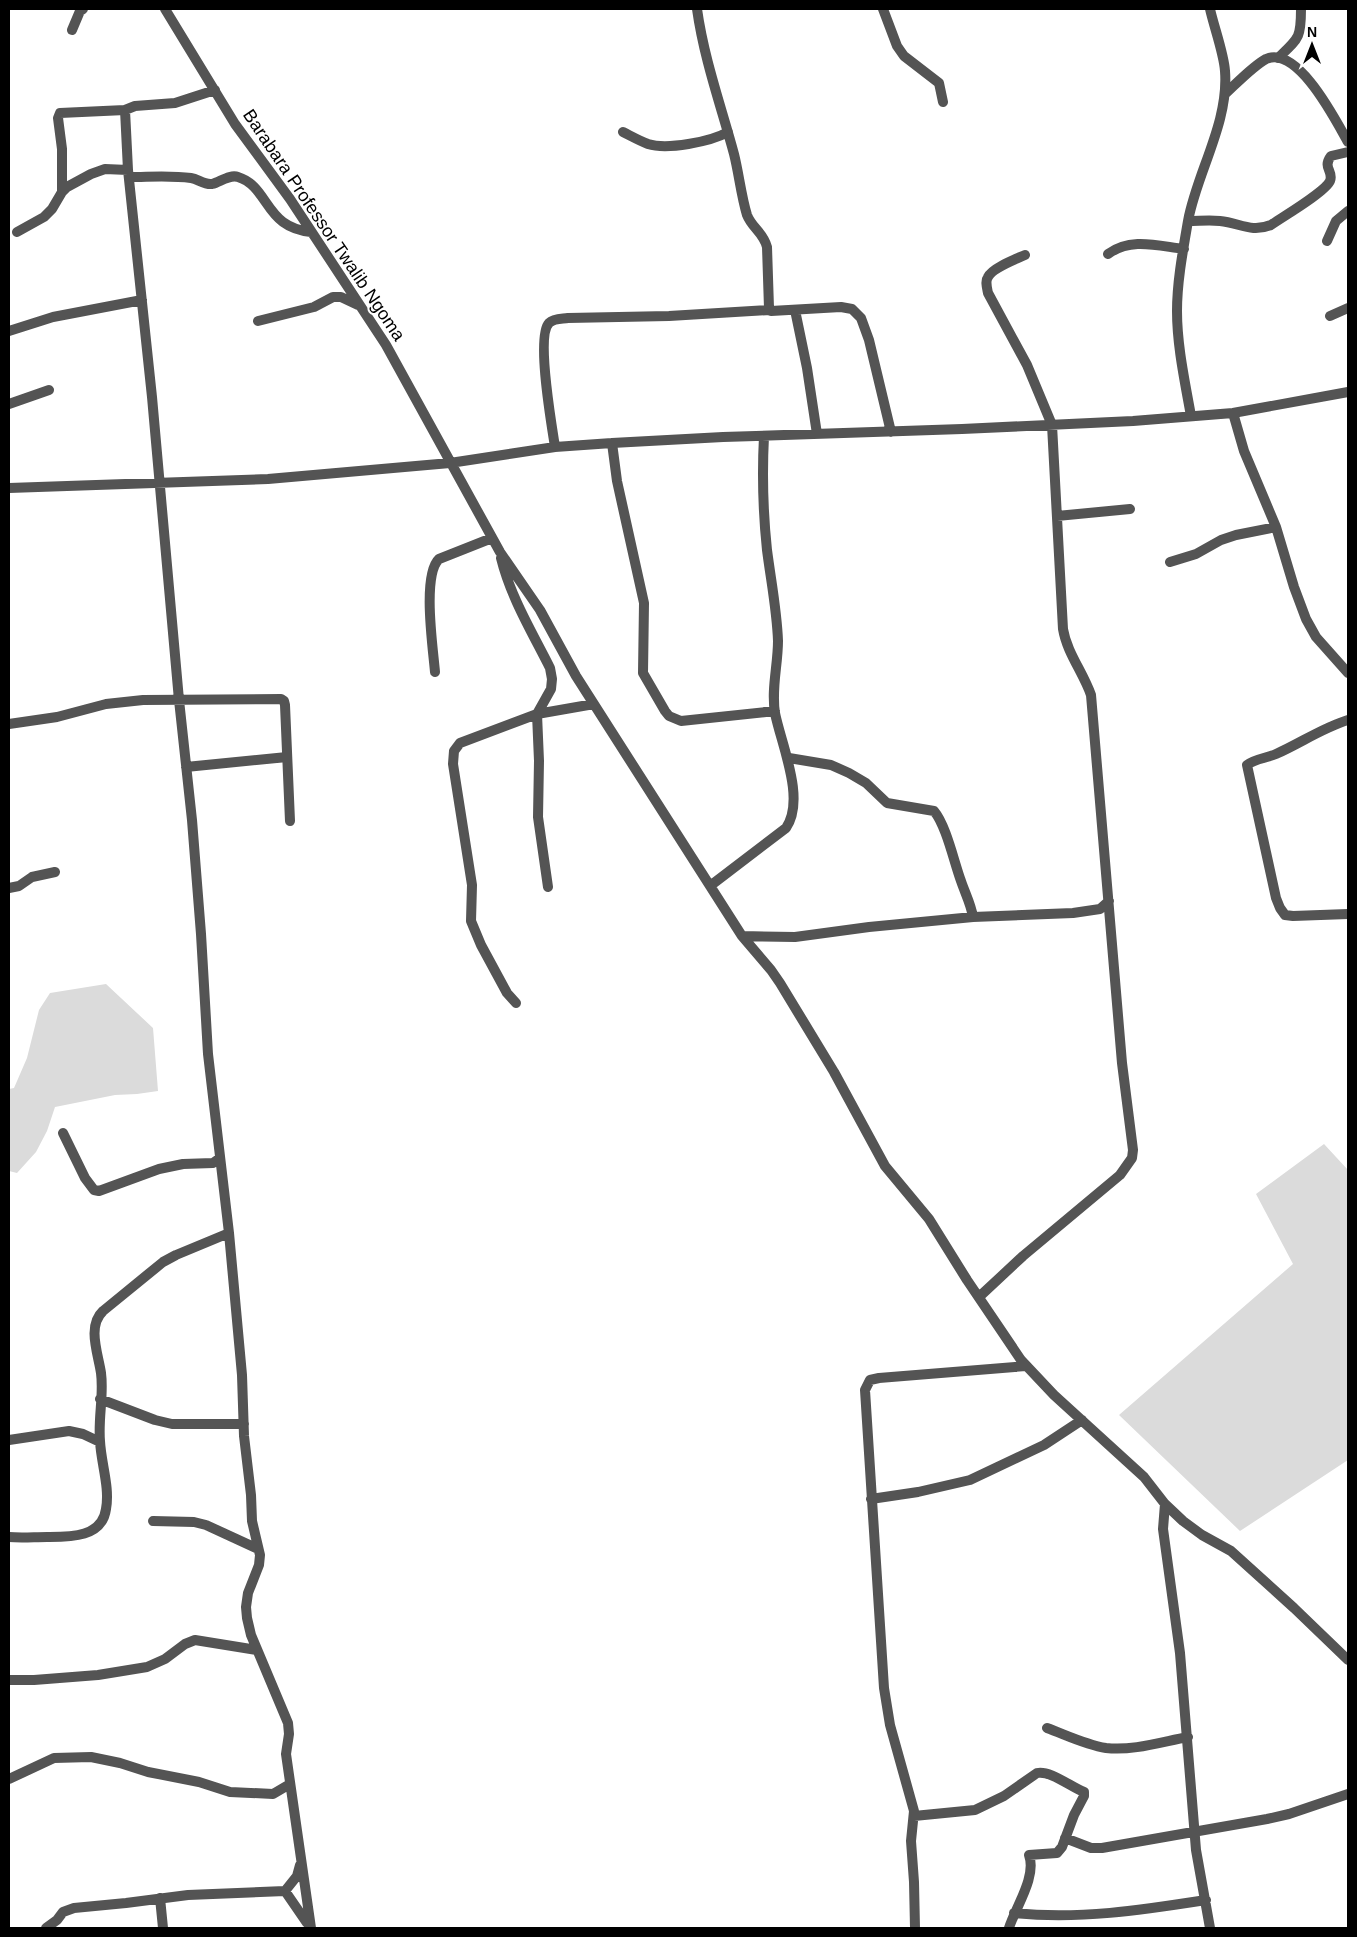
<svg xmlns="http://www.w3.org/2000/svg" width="1357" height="1937" font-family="Helvetica,sans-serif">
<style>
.green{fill:#dbdbdb}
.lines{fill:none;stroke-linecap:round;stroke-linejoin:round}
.minor{stroke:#545454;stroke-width:10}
.labels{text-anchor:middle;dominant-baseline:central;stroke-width:4;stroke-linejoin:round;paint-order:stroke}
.street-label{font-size:18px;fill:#000;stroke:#fff}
</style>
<rect width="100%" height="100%" fill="#fff"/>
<path class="green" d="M106,984l47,44 5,63 -21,3 -22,1 -60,12 -8,24 -11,21 -19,21 -8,-2v-82l5,-1 13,-30 12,-48 11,-17z
M1324,1144l24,26v290l-108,71 -121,-116 174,-151 -37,-70z"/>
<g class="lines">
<path class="minor" d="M165,9l70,115 55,75 96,146 114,207 40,58 36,66 166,260 29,34 9,13 54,89 51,94 44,53 38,61 54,80 33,35 90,82 21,27 18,17 19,14 29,16 63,57 54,52
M697,9c7,50 24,97 37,145 5,20 7,41 13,61 5,13 16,17 20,32l2,61 2,3 70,-4 11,2 9,9 8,22 22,92
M883,9l14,37 7,10 35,27 4,19
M72,30l8,-19 3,-2
M1278,58c21,-20 23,-20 23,-49
M1225,94c11,-10 28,-28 41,-35 32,-14 70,62 82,83
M125,110l3,60 24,227 27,303 13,120 9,114 7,120 21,179 13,142 2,61 7,59 1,26 8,34 -1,10 -11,28 -2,14 1,11 4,17 37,88 1,11 -3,20 25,174
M623,132c8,4 17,9 25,12 19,6 62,-2 80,-12
M129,177c20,0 41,-2 62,1 7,1 13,7 21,6 8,-2 18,-10 26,-7 23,7 27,32 45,45 8,6 18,9 28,10
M62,192v-43l-4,-31 2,-5 65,-3 10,-4 40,-3 40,-13
M1188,221c11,0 22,-1 32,0 20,2 31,12 51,4 13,-9 54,-33 59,-44 4,-10 -8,-13 1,-25l17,-4
M17,232l27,-15 8,-8 10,-17 5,-5 24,-13 14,-5 23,1
M1327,241l9,-20 12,-10
M1108,254c23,-17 50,-8 76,-5
M795,310l12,58 10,66
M1330,316l18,-8
M258,321l56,-14 19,-10h8l17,8
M9,331l44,-14 89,-17
M9,404l40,-14
M1233,413l11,38 32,76 18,60 12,32 10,18 32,36
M1191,416c-6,-34 -14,-70 -14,-105 0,-29 6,-61 11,-90 9,-49 41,-98 37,-150 -1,-17 -11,-44 -15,-62
M612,443l5,38 27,122 -1,70 22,38 4,5 12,5 94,-10
M555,447c-3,-20 -19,-111 -6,-124 5,-5 13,-4 19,-5l101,-2 101,-6
M9,488l259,-9 182,-16 105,-16 57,-4 111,-6 239,-8 171,-8 100,-8 115,-21
M1057,516l73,-7
M501,558c10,40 31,74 49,110l2,11 -1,10 -14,25 2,47 -1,56 10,70
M1170,562l26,-8 25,-14 15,-5 40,-8
M435,672c-2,-24 -13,-97 4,-113l53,-21
M1348,720c-26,8 -47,23 -72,34 -9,4 -22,5 -29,11l29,133 4,10 5,7 8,1 55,-2
M9,724l48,-7 49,-13 37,-4 138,-1 3,2 1,4 5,116
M789,758l42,7 18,8 17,10 21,20 47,8c12,14 20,51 27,70 4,12 10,23 12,36
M186,767l101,-10
M710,886l76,-58c20,-29 -5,-84 -11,-115 -4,-24 3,-48 3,-72 -1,-30 -7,-60 -11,-91 -4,-38 -5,-76 -3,-114
M9,888l10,-2 13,-9 23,-5
M742,936l53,1 74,-10 104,-10 100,-4 27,-4 9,-8
M516,1003l-9,-10 -26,-48 -10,-24 1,-36 -19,-121 1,-13 6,-8 77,-29 57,-10
M63,1133l22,45 9,12 5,1 60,-22 24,-5 30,-1 7,-5
M979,1297l44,-41 97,-81 12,-17 1,-8 -11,-87 -31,-368c-8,-23 -24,-42 -28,-66l-11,-204 -25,-60 -39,-72c-1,-5 -3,-12 0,-16 4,-9 28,-18 37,-22
M100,1399l55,21 17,4h72
M9,1440l60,-9 14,3 17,8
M871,1499l47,-7 52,-12 74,-35 38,-25
M1165,1504l-2,25 17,124 16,197 14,78
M153,1521l41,1 12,3 52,24
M9,1537c12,1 25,0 38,0 22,0 55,1 59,-28 4,-22 -5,-46 -6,-68 -2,-23 4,-46 1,-68 -3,-20 -14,-47 2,-62l60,-49 13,-7 53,-22
M9,1680h25l64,-5 49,-8 18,-8 20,-15 10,-4 62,10
M1047,1728c19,7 39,17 59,20 27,3 55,-6 82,-11
M9,1779l45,-21 37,-1 29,6 28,9 51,10 31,10 43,2 17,-10
M914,1816l61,-6 29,-14 33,-23c13,-3 34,14 47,19v4l-10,19 -12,32 -5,6 -28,2c8,22 -14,53 -20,73
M1065,1838l26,10h11l165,-29 22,-5 59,-20
M285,1891l22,32
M160,1898l3,30
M1014,1913c64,7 128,-3 192,-13
M46,1928l11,-8 6,-8 11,-4 52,-5 62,-8 97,-4 12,-15 3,-11
M915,1928l-1,-46 -3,-41 3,-30 -24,-86 -6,-37 -19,-298 5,-10 9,-2 147,-12"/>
</g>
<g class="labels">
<g class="street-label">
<text transform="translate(324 225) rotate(56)">Barabara Professor Twalib Ngoma</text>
</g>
</g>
<rect width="1357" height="1937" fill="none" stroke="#000000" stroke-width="20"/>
<g transform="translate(1312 45)" stroke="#ffffff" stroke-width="4" paint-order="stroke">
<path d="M0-4L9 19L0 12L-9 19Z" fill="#000000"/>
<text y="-8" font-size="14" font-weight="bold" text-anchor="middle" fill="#000000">N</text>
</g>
</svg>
